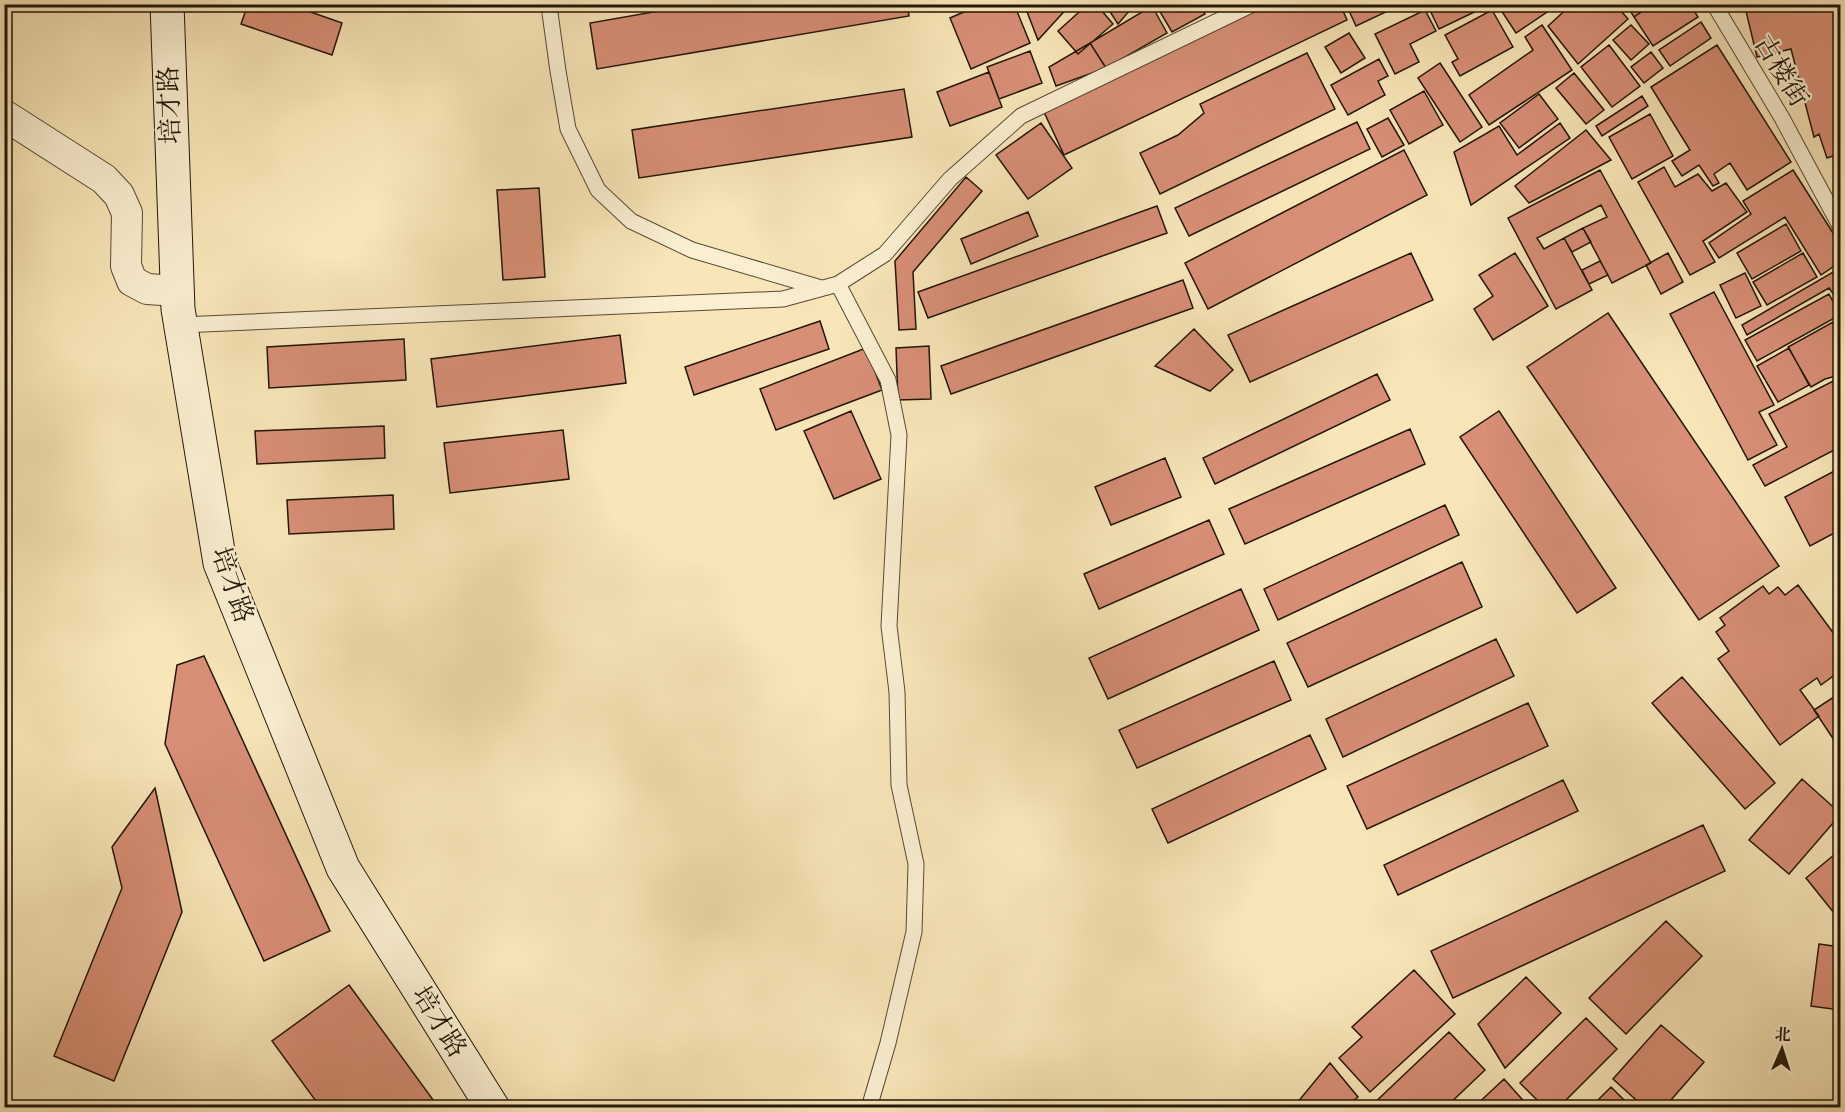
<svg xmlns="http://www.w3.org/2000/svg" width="1845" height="1112" font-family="'IM FELL Double Pica','Noto Serif SC',serif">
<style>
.building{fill:#d88f76;stroke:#221607;stroke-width:1.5}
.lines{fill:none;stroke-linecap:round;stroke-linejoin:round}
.lane-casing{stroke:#584a33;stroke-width:17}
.street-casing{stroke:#584a33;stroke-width:32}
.secondary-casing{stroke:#221607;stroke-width:35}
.lane{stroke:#faefd1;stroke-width:15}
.street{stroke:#faefd1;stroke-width:30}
.secondary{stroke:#faefd1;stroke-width:33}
.labels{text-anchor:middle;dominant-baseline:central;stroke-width:4.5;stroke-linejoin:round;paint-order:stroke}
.street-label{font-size:26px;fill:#221607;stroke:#faefd1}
</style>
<rect width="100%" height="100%" fill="#f8e6b8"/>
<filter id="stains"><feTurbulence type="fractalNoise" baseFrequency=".00333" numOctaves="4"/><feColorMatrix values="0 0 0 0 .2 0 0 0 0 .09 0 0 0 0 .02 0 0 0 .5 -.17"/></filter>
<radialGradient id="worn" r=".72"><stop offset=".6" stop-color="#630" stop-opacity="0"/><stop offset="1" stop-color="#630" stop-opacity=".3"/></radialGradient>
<path class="building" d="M248,4h40l54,19 -10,32 -91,-31z
M699,4h208l2,12 -312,53 -7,-46z
M982,4h32l16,39 -59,26 -21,-51z
M1024,4h47l-33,36z
M1088,4h8l17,20 -35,30 -20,-23z
M1105,4h35l-10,6 -12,14z
M1199,4l6,10 -33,18 -16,-27z
M1269,4h71l7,16 -283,135 -20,-43z
M1346,4h39l3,7 -32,15z
M1427,4h64l-52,25z
M1497,4h62l-43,29z
M1572,4h43l13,15 -50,45 -30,-38z
M1626,4h27l-19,13z
M1653,4h37l8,13 -45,29 -19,-29z
M1753,4h87v176l-7,-24 -6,2 -8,-24 -5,3 -23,-88 -34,8 -12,-50z
M1152,6l15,27 -61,35 -16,-25z
M1425,10l11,21 -26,13 9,18 -24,12 -20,-40z
M1492,10l21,37 -53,29 -8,-14 6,-3 -13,-24z
M1701,22l10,16 -41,28 -11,-16z
M1542,25l30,45 -83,55 -20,-30 64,-45 -8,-13z
M1631,25l18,19 -18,16 -18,-20z
M1349,33l16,25 -24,15 -16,-26z
M1090,43l16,25 -50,18 -7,-19z
M1609,45l31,41 -28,21 -31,-40z
M1717,45l74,117 -44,28 -17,-27 -16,11 5,9 -6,3 -14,-21 -17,11 -10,-15 18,-11 -39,-63z
M1030,51l12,32 -43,16 -12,-32z
M1651,52l12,16 -19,15 -13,-16z
M1307,53l28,56 -175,85 -20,-41 38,-18 26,-22 -4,-9z
M1379,59l9,17 -10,5 7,14 -37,20 -17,-30z
M1440,63l42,64 -22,15 -42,-64z
M989,72l13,35 -52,19 -13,-34z
M1574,73l30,37 -18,14 -30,-36z
M904,89l8,48 -273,41 -7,-48z
M1424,91l19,34 -34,19 -19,-34z
M1539,94l19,25 -39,29 -19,-25z
M1642,96l6,10 -46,30 -6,-10z
M1650,114l23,42 -41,23 -23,-42z
M1388,118l16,27 -22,12 -15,-28z
M1357,122l13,27 -181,87 -14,-28z
M1041,123l31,45 -44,31 -32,-44z
M1560,123l10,15 -99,67 -17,-53 45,-26 18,29z
M1586,130l25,30 -82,43 -14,-17z
M1404,150l23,45 -219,114 -23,-46z
M1664,167l11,20 23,-13 14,17 14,-8 21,29 -44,29 12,21 -25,13 -52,-93z
M1600,170l51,93 -39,20 -29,-55 24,-11 -6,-12 -64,33 7,11 20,-11 28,52 -36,19 -48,-91z
M1793,170l47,74v18l-19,13 -36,-58 -66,41 -10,-15 42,-29 -8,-13z
M966,177l16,14 -69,81 3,57 -17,1 -4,-69z
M539,188l6,89 -42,3 -6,-90z
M1157,206l10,27 -239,85 -10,-26z
M1028,212l10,24 -67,28 -10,-25z
M1786,224l15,27 -49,28 -15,-26z
M1583,228l8,14 -19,10 -8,-14z
M1411,253l22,47 -183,82 -22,-47z
M1515,253l33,53 -55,34 -19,-31 19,-13 -14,-21z
M1668,253l15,29 -22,12 -15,-29z
M1803,253l14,24 -50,28 -14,-23z
M1600,261l8,14 -19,9 -7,-14z
M1840,268v35l-11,-15 -82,47 -5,-10z
M1745,273l16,33 -25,12 -16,-33z
M1183,280l10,28 -242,86 -10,-28z
M1714,292l60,113 -15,7 18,33 -29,15 -78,-146z
M1829,294l11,21 -83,46 -12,-21z
M1608,313l171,253 -80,54 -172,-253z
M820,321l9,28 -135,46 -9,-28z
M1833,322l7,14v39l-15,4 -14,8 -23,-40z
M1194,329l39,41 -23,21 -55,-25z
M620,335l6,48 -189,24 -6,-48z
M404,339l2,41 -137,8 -2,-41z
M929,346l2,53 -33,1 -2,-52z
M866,348l16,42 -106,40 -16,-41z
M1789,348l20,37 -31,17 -21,-36z
M1377,374l13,26 -175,84 -12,-26z
M1839,378l1,3v66l-75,39 -12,-21 34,-18 -18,-33z
M851,411l30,68 -47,20 -30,-68z
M1499,411l117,177 -39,25 -117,-176z
M384,426l1,32 -128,6 -2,-33z
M1410,429l15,35 -180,80 -16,-35z
M563,430l6,49 -119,14 -6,-50z
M1165,458l16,39 -70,28 -16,-38z
M1840,468v62l-30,16 -25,-49z
M393,495l1,34 -105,5 -2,-34z
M1445,505l14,30 -181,85 -14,-31z
M1209,520l15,34 -125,55 -15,-35z
M1462,562l20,45 -174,80 -21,-44z
M1798,585l42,57v29l-19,14 -4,-7 -17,12 19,26 -39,29 -62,-86 11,-8 -13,-19 9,-7 -5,-7 43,-32 6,8 9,-7 7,8z
M1241,589l18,41 -151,69 -19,-41z
M1496,639l18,37 -171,81 -17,-38z
M204,656l126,275 -66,30 -99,-217 12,-79z
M1274,661l17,39 -154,68 -18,-38z
M1682,677l93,106 -30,26 -93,-106z
M1840,693v56l-26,-39z
M1528,703l20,43 -181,83 -20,-43z
M1310,735l16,34 -158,74 -16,-34z
M1802,779l38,34v2l-51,59 -40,-34z
M1563,780l15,31 -180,84 -14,-30z
M155,788l27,124 -68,169 -60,-25 68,-168 -10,-41z
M1703,825l22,46 -272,127 -22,-47z
M1840,850v66l-2,2 -32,-40z
M1666,921l36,35 -76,78 -37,-36z
M1819,944l21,3v63l-29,-4z
M1414,970l41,44 -85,78 -31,-34 23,-21 -10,-10z
M1526,977l35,36 -56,55 -27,-44z
M349,985l90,123h-118l-49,-67z
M1586,1018l31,31 -59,59h-13l-25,-25z
M1661,1025l43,37 -40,46h-19l-32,-29z
M1449,1032l36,38 -40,38h-76z
M1330,1063l28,34 -13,11h-47l-2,-4z
M1504,1079l26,29h-57z
M1611,1087l21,21h-42z"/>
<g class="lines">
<defs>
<path id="lane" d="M551,4l-1,9 8,58 10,58 30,61 33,31 61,29 129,38
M1714,4l68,114 58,108
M838,284l50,96 11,55 -10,191 8,66 2,93 17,79 -2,68 -26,111 -19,65
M181,325l602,-26 55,-15 47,-30 65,-75 71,-63 232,-112"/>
<path id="street" d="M4,115l100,64 15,16 8,18 -1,53 6,15 15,8 31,2"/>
<path id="secondary" d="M167,4l11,305 42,254 123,305 150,240"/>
</defs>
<use href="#lane" class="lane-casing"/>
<use href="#street" class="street-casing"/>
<use href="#secondary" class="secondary-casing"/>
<use href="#lane" class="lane"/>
<use href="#street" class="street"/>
<use href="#secondary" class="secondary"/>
</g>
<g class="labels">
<g class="street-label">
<text transform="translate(1781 71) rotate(59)">古楼街</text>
<text transform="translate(170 105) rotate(-92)">培才路</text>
<text transform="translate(232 585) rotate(71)">培才路</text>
<text transform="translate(439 1022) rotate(58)">培才路</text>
</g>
</g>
<rect width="1845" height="1112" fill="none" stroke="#f8e6b8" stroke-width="24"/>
<rect x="6" y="6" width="1833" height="1100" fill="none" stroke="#221607" stroke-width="3"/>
<rect x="12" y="12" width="1821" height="1088" fill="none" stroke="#221607" stroke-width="1.5"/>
<g transform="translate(1782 1049) rotate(3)" stroke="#faefd1" stroke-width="4.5" paint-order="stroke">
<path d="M0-4.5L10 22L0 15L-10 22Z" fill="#221607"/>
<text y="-9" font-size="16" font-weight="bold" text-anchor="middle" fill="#221607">北</text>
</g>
<rect width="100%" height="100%" filter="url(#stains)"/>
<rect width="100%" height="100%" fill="url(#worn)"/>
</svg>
